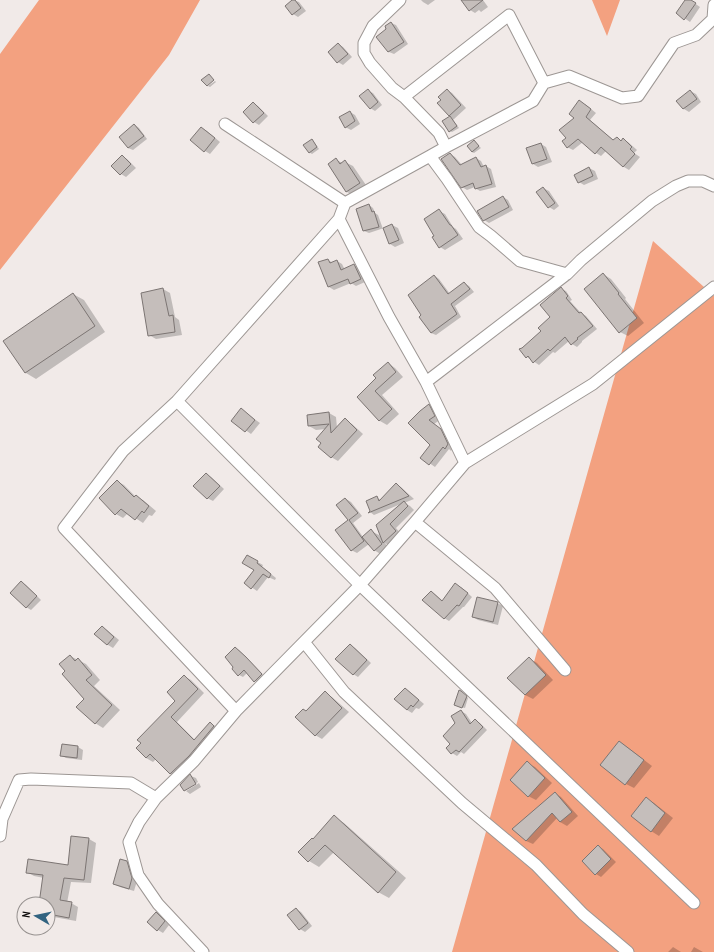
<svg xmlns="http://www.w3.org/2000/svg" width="714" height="952" font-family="'PT Sans Narrow',sans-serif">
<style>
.forest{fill:#f3a180}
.shadow{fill:#0003}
.building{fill:#c5bebb;stroke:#7c7573}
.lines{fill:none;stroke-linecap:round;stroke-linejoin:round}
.minor-casing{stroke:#9d9794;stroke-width:13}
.minor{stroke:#fff;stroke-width:11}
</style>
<rect width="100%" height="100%" fill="#f1eae8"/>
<path class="forest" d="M39,0h161l-31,55 -169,215v-216z
M592,0h28l-13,36z
M653,241l61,55v656h-262z"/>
<path class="shadow" d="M293,0l6,2 7,9 -8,6 -5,-3 -7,-8z
M421,0h14l-7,5 -5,-3z
M463,0h20l5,7 -7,5 -2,-2 -4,3 -5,-3z
M686,0h4l10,7 -10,15 -13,-9z
M391,23l5,2 12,19 -14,10 -5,-2 -11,-15 10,-8z
M338,44l5,3 9,10 -9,8 -5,-3 -9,-10z
M215,81l1,1 -6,5 -2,-1z
M447,90l5,3 14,15 -13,12 6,8 -7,4 -2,-1 -6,-9 7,-5 -2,-2 -7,-15z
M368,91l5,2 9,12 -7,6 -5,-3z
M690,91l6,3 5,8 -12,10 -5,-3 -6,-8z
M253,103l5,3 10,10 -9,9 -5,-3z
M585,104l11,9 -6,7 24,21 3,-3 5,3 1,-2 5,3 9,8 -3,3 6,4 -11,13 -5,-3 -18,-16 -5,5 -5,-3 -13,-11 -10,8 -6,-3v-9l9,-20z
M350,112l5,3 5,9 -9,6 -6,-3z
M135,125l4,3 8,11 -14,11 -5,-2z
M202,128l5,3 13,11 -10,12 -5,-3 -13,-11z
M312,140l2,2 5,7 -7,5 -3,-2z
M474,141l7,7 -7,5 -2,-1z
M541,144l5,3 6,15 -14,5 -5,-3z
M450,154l5,3 7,8 14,-7 5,3 3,6 2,-1 5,3 5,18 -16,4 -5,-3v-1l-8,3 -5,-3z
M122,156l5,3 9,9 -10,9 -5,-3 -9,-8z
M336,160l7,3 2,-1 8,4 15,22 -13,8 -8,-4 -18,-28z
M589,168l6,3 3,8 -14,6 -5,-3z
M543,188l6,3 10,15 -5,4 -5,-3z
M503,197l5,3 5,10 -24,13 -5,-3z
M369,205l4,3 2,5 3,2 5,14 9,-4 6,3 6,15 -9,4 -5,-3 -6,-16 -15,5 -5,-2 -7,-22z
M439,211l6,3 8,13 3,2 7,10 -18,11 -5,-3 -4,-11z
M328,260l5,3 4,-2 5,3 3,6 9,-5 5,3 6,14 -9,4 -5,-3 -17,7 -5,-3z
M603,274l8,5 15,19 -1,1 19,24 -16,13 -8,-4z
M435,276l4,3 11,15 14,-11 5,3 5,6 -19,14 6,11 -25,18 -5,-2 -8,-18z
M163,289l7,4 5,24 4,3 3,15 -26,4 -7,-4 -7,-42z
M561,289l5,2 6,9 -2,1 11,12 5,3 11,13 -15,12v1l-5,5 -5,-3 -3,-3 -14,12 -2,-1 -14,13 -12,-8 24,-40z
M73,294l11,6 21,32 -69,47 -10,-6 -22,-32z
M388,363l7,5 8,9 -21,18 17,19 -12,11 -7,-4 -22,-24 20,-19z
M429,405l5,3 6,12 -6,4 12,9 7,15 -2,3 -2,-2 -14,18 -13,-9 9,-13 -22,-22z
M242,410l18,13 -9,11 -18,-13z
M329,413l7,4 1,11 8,-8 7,4 11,10 -25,27 -7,-4 -8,-14 3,-14 -10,1 -7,-4z
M206,474l5,3 13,12 -11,12 -6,-3z
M117,481l7,4 12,12v-1l7,4 13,11 -4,5 -3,-1 -6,8 -15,-10 -5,5 -7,-4z
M396,484l5,3 13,12 -10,4 6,3 4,4 -18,18 6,7 -12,11 -5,-3 4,6 -7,6 -8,-5 -5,-6 -12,9 -6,-3 -14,-20 12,-10 -12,-14 9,-7 5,3 11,14 -9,7 10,14 8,-6 8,4 3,4 -5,-14 24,-21 -27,11 -4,-3 7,-14 4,2z
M247,556l16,9 -1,2 14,11 -1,2 -7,-3 -11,14 -12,-8 11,-13z
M21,582l5,3 15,15 -10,10 -5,-3z
M461,587l11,10 -8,10h-1l-14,14 -5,-3 -12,-26 4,3 7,6z
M497,603l6,3 -5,19 -20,-5 -5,-3z
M102,627l5,3 12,10 -6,8 -5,-3 -12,-11z
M350,645l5,3 16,15 -13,14 -5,-3z
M235,648l4,2 11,11 15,16 -6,6 -4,-2 -8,-8 -4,4 -4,-2z
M70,656l16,8 14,16 -6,6 26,24 -17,18 -8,-5 -10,-24 -18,-28z
M529,658l8,5 16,17 -20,19 -8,-4z
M184,676l7,4 13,13 -27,29 18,18 15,-17 7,4 -39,51 -7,-4 -15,-15 -3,3 -7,-4 31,-57z
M405,689l5,3 14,12 -5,5 -3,-1 -4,5 -5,-3z
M325,693l7,4 17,15 -27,27 -7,-4 -8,-23z
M463,693l5,5 -3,10 -8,-2z
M461,711l5,3 6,9 3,-3 5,3 7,7 -23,24 -3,-2 -4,4 -5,-3v-9l5,-21z
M619,742l8,5 25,19 -18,22 -8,-4z
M62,745l16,2 5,3 -1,10 -16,-2 -5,-3z
M527,763l8,4 17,16 -16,17 -8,-4z
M191,776l5,2 2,4 -12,7v2l-5,-6z
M199,783l2,4 -11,7 -4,-3z
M555,793l6,4 17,19 -11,10 -7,-4 -3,-4 -24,26 -7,-3z
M646,799l8,4 19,15 -14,18 -8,-5z
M334,817l10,6 62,55 -17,20 -11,-6 -44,-40 -15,15 -10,-6 4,-21z
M89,839l7,4 -5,40 -20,-1 -4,21h4l7,4 -2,14 -28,-5v-12h-8l4,-26 -10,-2 -7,-4 42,-6z
M598,846l5,3 13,13 -15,15 -5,-3z
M127,862l5,3 5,16 -3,10 -14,-4 -6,-3z
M296,909l5,3 11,14 -7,6 -5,-3z
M156,914l5,2 8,9 -6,8 -5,-3z
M673,947l8,5h1h-14z
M694,947l9,5h-12z"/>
<path class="building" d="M292,0h3l6,8 -9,7 -7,-9z
M461,0h22l-14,11z
M685,0h6l5,3 -12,17 -8,-7z
M391,22l13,20 -16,10 -12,-15 10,-8 -1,-3z
M338,43l10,11 -11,9 -9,-11z
M209,74l5,6 -7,6 -6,-6z
M368,89l10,13 -8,7 -11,-13z
M447,89l14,16 -12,11 -12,-13 4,-3 -3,-3z
M690,90l7,9 -14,10 -7,-8z
M579,100l12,9 -5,8 27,23 4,-3 4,4 2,-3 9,9 -2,2 5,5 -12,13 -22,-20 -6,7 -17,-15 -11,9 -5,-7 4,-3 -7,-8 15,-12 -5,-4z
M253,102l11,11 -11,10 -10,-11z
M350,111l5,10 -10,7 -6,-11z
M450,116l7,10 -8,6 -7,-11z
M134,124l10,12 -16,12 -9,-11z
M201,127l14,11 -11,14 -14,-12z
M312,139l5,8 -8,6 -6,-8z
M474,140l5,6 -7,6 -5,-6z
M541,143l6,16 -15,5 -6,-16z
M450,153l10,12 16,-8 5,10 5,-2 6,19 -17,5 -2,-6 -12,5 -20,-29z
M122,155l9,9 -11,11 -9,-9z
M336,158l4,6 5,-4 15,23 -14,9 -18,-28z
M589,167l4,9 -15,7 -4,-8z
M543,187l12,16 -7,5 -12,-16z
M503,196l6,11 -26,14 -6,-10z
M369,204l3,8 2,-1 5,16 -16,4 -7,-22z
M439,209l11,16h1l7,10 -19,13 -7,-11 2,-1 -10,-17z
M392,224l7,16 -10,4 -6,-16z
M328,259l2,4 7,-3 4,10 13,-6 7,15 -11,5 -2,-5 -20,8 -10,-25z
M603,273l16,20 -1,1 19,24 -18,15 -35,-44z
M434,275l14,19 16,-12 6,7 -19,15 6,10 -26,19 -12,-16 2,-2 -13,-20z
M561,287l7,9 -2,2 13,15 2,-1 12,14 -16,12 1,1 -7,6 -6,-8 -15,14 -2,-2 -15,14 -5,-7 -2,2 -7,-9 3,-1 19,-17 -3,-3 12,-11 -10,-12z
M163,288l6,28 4,-1 2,17 -27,4 -7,-43z
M73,293l22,33 -70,47 -22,-32z
M388,362l8,10 -21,19 17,18 -13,12 -22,-24 19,-19 -3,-3z
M429,404l6,12 -6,4 12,9 7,15 -3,5 -2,-2 -14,18 -9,-7 10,-13 -22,-22 12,-12z
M241,408l14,12 -10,12 -14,-11z
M329,412l2,21 14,-15 12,12 -26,28 -13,-11 3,-4 -5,-4 13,-15 -21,2 -1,-11z
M206,473l14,13 -13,13 -14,-13z
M117,480l17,17 2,-2 13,11 -5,7 -2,-2 -7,9 -14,-11 -6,6 -16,-17z
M396,483l13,13 -41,17 2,-2 -4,-10 11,-5 2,5z
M345,498l13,15 -9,7 15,21 -13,10 -16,-21 13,-10 -12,-15z
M404,501l4,5 -18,18 6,7 -13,12 -7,-18z
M371,529l11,15 -8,7 -12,-14z
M247,555l11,6 -1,2 14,11 -2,4 -6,-4 -12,15 -7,-6 10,-13 -12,-7z
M21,581l16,15 -11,12 -16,-15z
M455,583l13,10 -9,13 -2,-1 -13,14 -22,-19 9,-9 11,10z
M477,597l21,5 -5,20 -21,-5z
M102,626l12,11 -7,8 -13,-11z
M350,644l17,16 -14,15 -18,-16z
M235,647l11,10 16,17 -8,8 -10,-12 -6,6 -6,-7 1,-2 -8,-10z
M70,655l5,6 3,-3 14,17 -6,5 26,25 -17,19 -19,-17 8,-8 -22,-25 3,-3 -6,-7z
M529,657l17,18 -21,20 -18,-17z
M184,675l14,14 -27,28 23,23 16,-18 4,4 -25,30 -19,18 -20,-20 -4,4 -10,-10 5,-5 -4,-3 38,-39 -8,-9z
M405,688l14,12 -6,7 -2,-2 -4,5 -13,-11z
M459,690l2,1 6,5 -5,12 -8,-3z
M325,691l17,17 -27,28 -20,-19 8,-8 3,2z
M461,710l9,14 5,-5 8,8 -24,25 -3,-2 -5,4 -5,-6 4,-4 -7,-8 12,-13 -4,-7z
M619,741l25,19 -19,25 -25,-20z
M62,744l16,2 -1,12 -17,-2z
M527,761l18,17 -17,19 -18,-17z
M190,774l6,10 -12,7 -4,-6z
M555,792l17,20 -12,10 -8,-9 -26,28 -14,-12z
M646,797l19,16 -14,19 -20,-16z
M334,815l62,57 -18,21 -53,-48 -17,17 -10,-10 14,-14 1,1z
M71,836l18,2 -5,42 -20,-2 -4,22 12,2 -3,16 -21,-4v-10h-9l4,-29 -17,-2 2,-14 40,6z
M598,845l13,14 -16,16 -13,-14z
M120,859l7,2 5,17 -3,11 -16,-5z
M296,908l12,15 -9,7 -12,-15z
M156,912l9,9 -8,10 -10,-9z"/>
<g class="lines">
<defs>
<path id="minor" d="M400,0l-27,26 -9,17v10l6,10 22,25 12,9 35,36 7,14 -16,9 17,23 32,48 12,9 29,25 47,13 14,-14 71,-59 24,-15 12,-5h15l11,5
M404,97l105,-82 35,68
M225,124l120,79
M446,147l87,-46 11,-18 25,-7 53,22 16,-2 36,-53 22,-8 17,-16 1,-14
M426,382l-37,-65 -50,-98 6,-16 85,-47
M177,401l183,184 334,318
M465,463l-39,-81 141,-108
M415,522l80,66 70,82
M304,642l40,50 118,111 74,62 47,49 45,38
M236,711l-172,-183 59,-77 54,-50 162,-182
M156,798l-17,24 -10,20 9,33 20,29 45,48
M0,836l2,-17 17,-39 12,-1 100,4 25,15 38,-37 42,-50 124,-126 55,-63 50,-59 128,-79 121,-97"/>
</defs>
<use href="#minor" class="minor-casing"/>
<use href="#minor" class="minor"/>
</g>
<g transform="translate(36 916) rotate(279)"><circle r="19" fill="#f1eae8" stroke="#96918f"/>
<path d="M0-3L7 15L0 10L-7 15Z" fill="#316380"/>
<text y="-6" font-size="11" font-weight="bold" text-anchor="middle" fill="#0d0b0a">N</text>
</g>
</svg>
